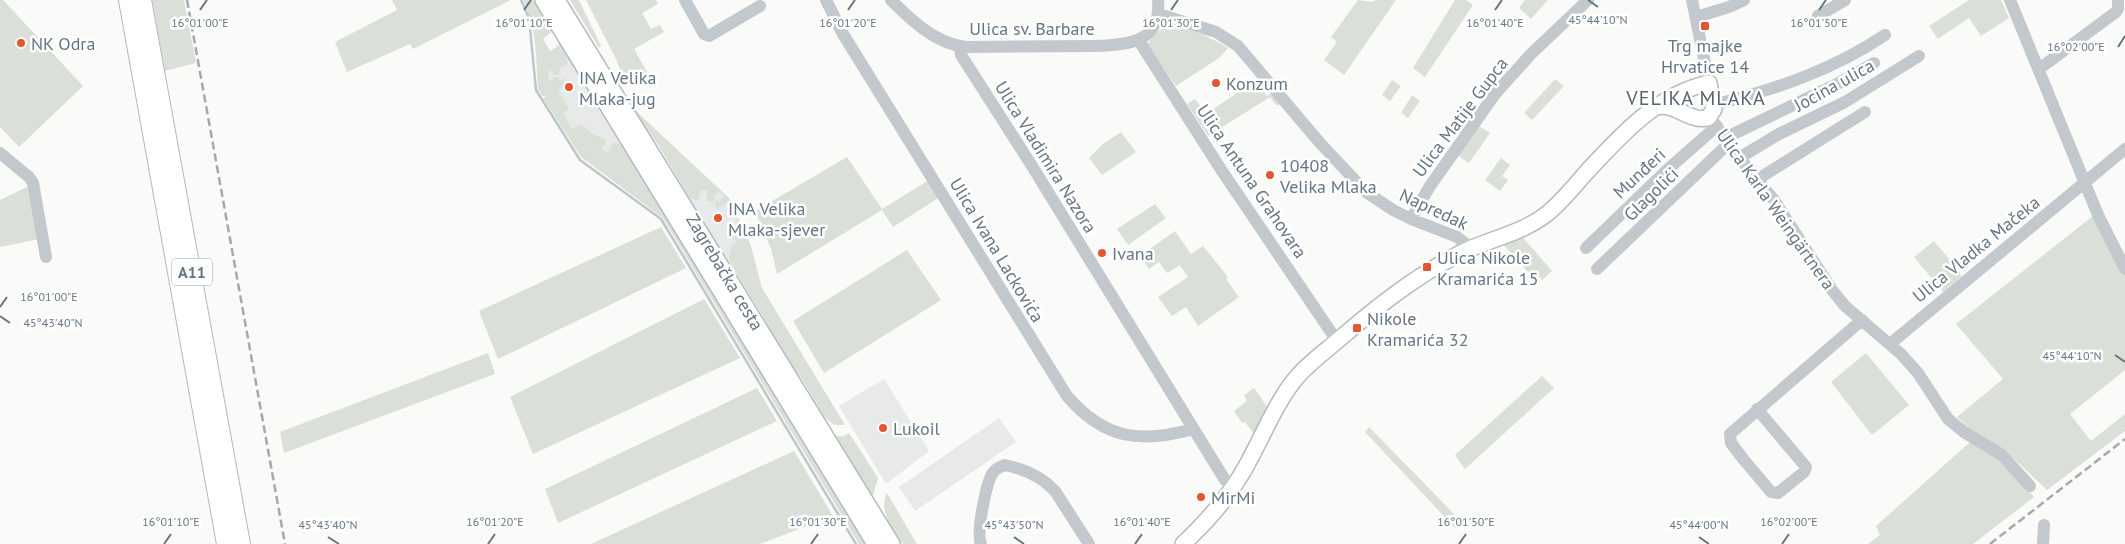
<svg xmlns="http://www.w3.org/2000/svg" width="2125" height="544" font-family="'PT Sans',sans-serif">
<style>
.built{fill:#e8e9e9}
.green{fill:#dadfd7}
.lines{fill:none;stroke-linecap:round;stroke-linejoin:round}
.stream{stroke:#bbc7cb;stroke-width:2.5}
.major-casing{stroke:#b5babe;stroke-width:18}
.highway-casing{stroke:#b4b9bd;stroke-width:20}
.minor{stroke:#c3c8cc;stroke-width:12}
.major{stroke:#fff;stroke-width:15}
.highway{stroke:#fff;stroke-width:18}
.rail{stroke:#a2aab0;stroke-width:2.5;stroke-dasharray:8 4;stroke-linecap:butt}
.ticks{fill:none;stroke:#657683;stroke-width:2}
.poi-dot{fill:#e4572e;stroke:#fff;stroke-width:2}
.labels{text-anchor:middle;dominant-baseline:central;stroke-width:5;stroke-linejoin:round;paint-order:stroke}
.shield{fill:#fff;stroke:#939fa8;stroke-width:1}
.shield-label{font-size:16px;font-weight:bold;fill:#657683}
.street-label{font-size:18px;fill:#657683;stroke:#fff}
.poi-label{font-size:18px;fill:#657683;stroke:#fff;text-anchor:start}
.quarter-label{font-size:20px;letter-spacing:1px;fill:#57646e;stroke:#fff}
.ticks-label{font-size:12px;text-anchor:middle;fill:#657683;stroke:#fff;stroke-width:5;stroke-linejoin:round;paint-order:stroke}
</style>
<rect width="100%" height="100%" fill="#fafaf8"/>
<path class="built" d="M565,51l13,13 51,92 -47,-5v-1l-8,-6 -34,-80z
M704,176l24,23 22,47 -19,17 -13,-12 -22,-35 -11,-26z
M884,379l45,72 -43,33 -47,-78z
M999,418l17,24 -101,69 -16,-24z"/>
<path class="green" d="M0,0h3l80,86 -64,61 -19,-20z
M152,0h32l12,63 -31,8z
M392,0h119l-98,49 -3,-5 -63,28 -12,-30 62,-32z
M523,0h10l20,31 -10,8 7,12 9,-6 -3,-8 11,16v11l-7,3 -1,8h-6v-4h-4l-1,9h5l1,-3h5l-1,4 7,-3 -1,8 -6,4 11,19 -6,4 9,16 9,-5 10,9 15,7 -4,10 6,2 5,-9h5l7,5 245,396h-11l-196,-326 -82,-61 -38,-59 3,-2h-4l-4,-7c-2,-30 -1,-61 -15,-89z
M570,0h9l22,46 -2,2z
M586,0h70l2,4 -16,9 9,16 9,-4 4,7 -30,17 13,23 -21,13 -10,-26z
M1358,0l15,2 2,-2h21l-52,75 -20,-15 13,-18 -6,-5z
M1455,0h11l7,5 -48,72 -12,-9z
M1525,0h23l-17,19 -12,-11z
M1969,0h32l8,18 -28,18 -12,-18 -31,21 -9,-13z
M1166,26c18,-1 47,12 62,22l-9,10 -43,28 -29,-42 8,-10z
M1555,79l9,7 -32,34 -8,-7z
M1392,80l9,6 -11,15 -8,-6z
M1255,81l12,15 7,-4 8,10 -5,4 -7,-9 -62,39 -21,-32 8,-5 11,15z
M623,92l14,20 92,86 22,48 11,42 83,137h-10l-10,-7 -25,-42 -15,-16 -21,-42 -34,-55 -1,-4 3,-14h2l2,-4 -5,-6 8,-5 -3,-5 1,-6 -10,-16 -10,6 -3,-5 3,-4 2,2 5,-6 -6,-4 -4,5 1,2 -3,4 -2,-3 -1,2 -3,-1 2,-10 -7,-2 -3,12 -9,-4 -32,-54 -22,-29z
M1412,95l8,6 -12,17 -7,-5z
M1475,123l15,10 -21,30 -15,-10z
M1121,132l15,20 -34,23 -13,-17 14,-14z
M847,157l35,52 47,-29 11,17 -47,30 -11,-17 -105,64 -6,-25 -16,-38z
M1501,158l9,7 -8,11 6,4 -8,11 -15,-11z
M31,185l9,54 -40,8v-47z
M1155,204l11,14 -38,27 -11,-16z
M2093,216l32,60v94l-55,44 21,27 34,-27v17l-78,59 -38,-36 -32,-19 -20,-18 46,-38 -47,-55z
M661,227l25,41 -188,91 -19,-48z
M1175,231l16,23 12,-8 25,31 -2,2 13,18 -41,29 -12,-19 -14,9 -14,-19 30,-20 -8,-12 -13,8 -8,-11 -10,7 -9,-13z
M1520,234l32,37 -10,9 -2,-3 -5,3 -34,-38z
M1934,241l26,31 1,5 -18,15 -29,-35z
M907,250l34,50 -117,73 -31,-52z
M704,299l36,59 -207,96 -23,-57z
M488,353l7,21 -211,79 -4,-21z
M1866,353l43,52 -37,30 -41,-53z
M1542,376l12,12 -89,81 -10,-14z
M757,388l20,33 -219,102 -13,-34z
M1254,388l14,20 -13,27 -10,-13 -3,1 -8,-12 13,-10 -3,-6z
M1369,427l93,95 -7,6 -90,-96z
M849,433l29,45 -6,21 -39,-63h10z
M1970,442l33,18 31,37 -61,47h-105l12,-9 -4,-9z
M794,451l39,65 -73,28h-169z
M887,493l28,48 2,3h-14c-10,-15 -25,-32 -16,-51z"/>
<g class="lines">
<path class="stream" d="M521,0l8,18 7,72 44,70 81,59 195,325"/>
<defs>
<path id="major" d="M543,0l332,544
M557,0l335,544
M1183,544c22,-21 42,-42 58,-69 18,-29 34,-73 56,-98 11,-13 26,-24 39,-35 38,-33 78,-65 123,-88 29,-15 63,-20 89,-41 13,-11 25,-25 36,-38 35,-38 73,-81 125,-92l5,26 -6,9c-20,4 -33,-16 -52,-11"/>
<path id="highway" d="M128,0l98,544
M142,0l99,544"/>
</defs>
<use href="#major" class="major-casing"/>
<use href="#highway" class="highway-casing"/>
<path class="minor" d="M685,0l19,34 5,2 51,-30
M826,0l17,34 224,362c37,43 73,48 126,33
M891,0c21,21 45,44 75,47l129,-1c34,-1 67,-4 63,-46
M1692,0l17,83
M2010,0l88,215 27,54
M1159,14l57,18 22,14 82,97 46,49 27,18 18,9 46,18 14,11
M1818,16l27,-16
M1696,17l33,-10 15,-7
M1139,41l83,130 115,170
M960,46l1,9 71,111 193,314 9,7
M2039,69l77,-57 2,-3v-9
M1713,105c61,-15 120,-35 172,-70
M1710,116l18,28 46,56 58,90 13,16 56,48 17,19 30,46 16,13 38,23 28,31
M1725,138l112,-54 37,-21
M0,153l29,24 4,6 13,74
M1739,158l40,-24 66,-32 74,-46
M1758,179l107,-67
M1411,219l19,-33 65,-92 36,-40 57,-54
M1586,248l81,-78 50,-44
M1597,269l131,-125
M1890,344l235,-195
M1757,409l49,58 -2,5 -26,21 -7,-1 -27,-32 -13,-17 -1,-9 132,-114
M981,544c-5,-11 5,-59 11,-70 3,-5 7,-7 13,-9 19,4 37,12 50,26l34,53
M2043,544l1,-19"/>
<use href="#major" class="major"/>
<use href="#highway" class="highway"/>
<path class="rail" d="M187,0l98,544
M1990,544l135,-105"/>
</g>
<path class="ticks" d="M1588,0l10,7M200,10l7,-10M524,10l7,-10M848,10l7,-10M1171,10l7,-10M1495,10l7,-10M1819,10l7,-10M2118,47l7,-11M0,307l7,-10M0,316l10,7M2115,355l10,7M328,537l11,7M1014,537l10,7M1699,537l10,7M164,544l7,-10M488,544l7,-10M811,544l7,-10M1135,544l7,-10M1459,544l7,-10M1782,544l7,-10"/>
<g class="poi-dot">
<rect x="1700" y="21" width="10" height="10" rx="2.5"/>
<circle cx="21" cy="43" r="5"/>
<circle cx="1216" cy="83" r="5"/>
<circle cx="569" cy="87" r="5"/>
<circle cx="1270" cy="175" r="5"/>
<circle cx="718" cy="218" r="5"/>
<circle cx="1102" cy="253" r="5"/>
<rect x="1422" y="262" width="10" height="10" rx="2.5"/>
<rect x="1352" y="323" width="10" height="10" rx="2.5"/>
<circle cx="883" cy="428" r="5"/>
<circle cx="1201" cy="497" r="5"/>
</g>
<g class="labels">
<rect class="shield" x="172" y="258.5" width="40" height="27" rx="4"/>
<g class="shield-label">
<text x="192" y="272">A11</text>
</g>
<g class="street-label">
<text x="1032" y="28">Ulica sv. Barbare</text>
<text transform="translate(1834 85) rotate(-29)">Jocina ulica</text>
<text transform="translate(1460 117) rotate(-53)">Ulica Matije Gupca</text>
<text transform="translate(1046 157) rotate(58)">Ulica Vladimira Nazora</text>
<text transform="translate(1639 173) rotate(-43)">Munđeri</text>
<text transform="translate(1252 181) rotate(56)">Ulica Antuna Grahovara</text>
<text transform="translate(1651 194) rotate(-44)">Glagolići</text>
<text transform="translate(1434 209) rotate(25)">Napredak</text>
<text transform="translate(1776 209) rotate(55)">Ulica Karla Weingärtnera</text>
<text transform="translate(1976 249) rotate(-39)">Ulica Vladka Mačeka</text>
<text transform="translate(997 250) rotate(59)">Ulica Ivana Lackovića</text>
<text transform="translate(725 272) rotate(59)">Zagrebačka cesta</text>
</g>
<g class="poi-label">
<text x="31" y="43">NK Odra</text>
<text x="1705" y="45" text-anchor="middle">Trg majke<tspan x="1705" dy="21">Hrvatice 14</tspan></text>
<text x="579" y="77">INA Velika<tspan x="579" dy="21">Mlaka-jug</tspan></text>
<text x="1226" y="83">Konzum</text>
<text x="1280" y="165">10408<tspan x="1280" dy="21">Velika Mlaka</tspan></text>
<text x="728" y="208">INA Velika<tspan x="728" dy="21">Mlaka-sjever</tspan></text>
<text x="1112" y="253">Ivana</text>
<text x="1437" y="257">Ulica Nikole<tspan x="1437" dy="21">Kramarića 15</tspan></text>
<text x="1367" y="318">Nikole<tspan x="1367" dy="21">Kramarića 32</tspan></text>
<text x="893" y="428">Lukoil</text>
<text x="1211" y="497">MirMi</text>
</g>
<g class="quarter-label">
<text x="1696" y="98">VELIKA MLAKA</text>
</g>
</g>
<g class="ticks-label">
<text x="1598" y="24">45°44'10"N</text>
<text x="524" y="27">16°01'10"E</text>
<text x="848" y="27">16°01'20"E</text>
<text x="1171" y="27">16°01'30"E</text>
<text x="1495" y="27">16°01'40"E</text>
<text x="1819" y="27">16°01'50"E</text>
<text x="200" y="27">16°01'00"E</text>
<text x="2076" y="51">16°02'00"E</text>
<text x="49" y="301">16°01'00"E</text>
<text x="53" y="327">45°43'40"N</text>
<text x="2072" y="360">45°44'10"N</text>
<text x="171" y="526">16°01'10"E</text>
<text x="495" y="526">16°01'20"E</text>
<text x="818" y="526">16°01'30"E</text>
<text x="1142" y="526">16°01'40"E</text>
<text x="1466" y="526">16°01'50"E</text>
<text x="1789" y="526">16°02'00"E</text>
<text x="328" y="529">45°43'40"N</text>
<text x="1014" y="529">45°43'50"N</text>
<text x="1699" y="529">45°44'00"N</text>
</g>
</svg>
